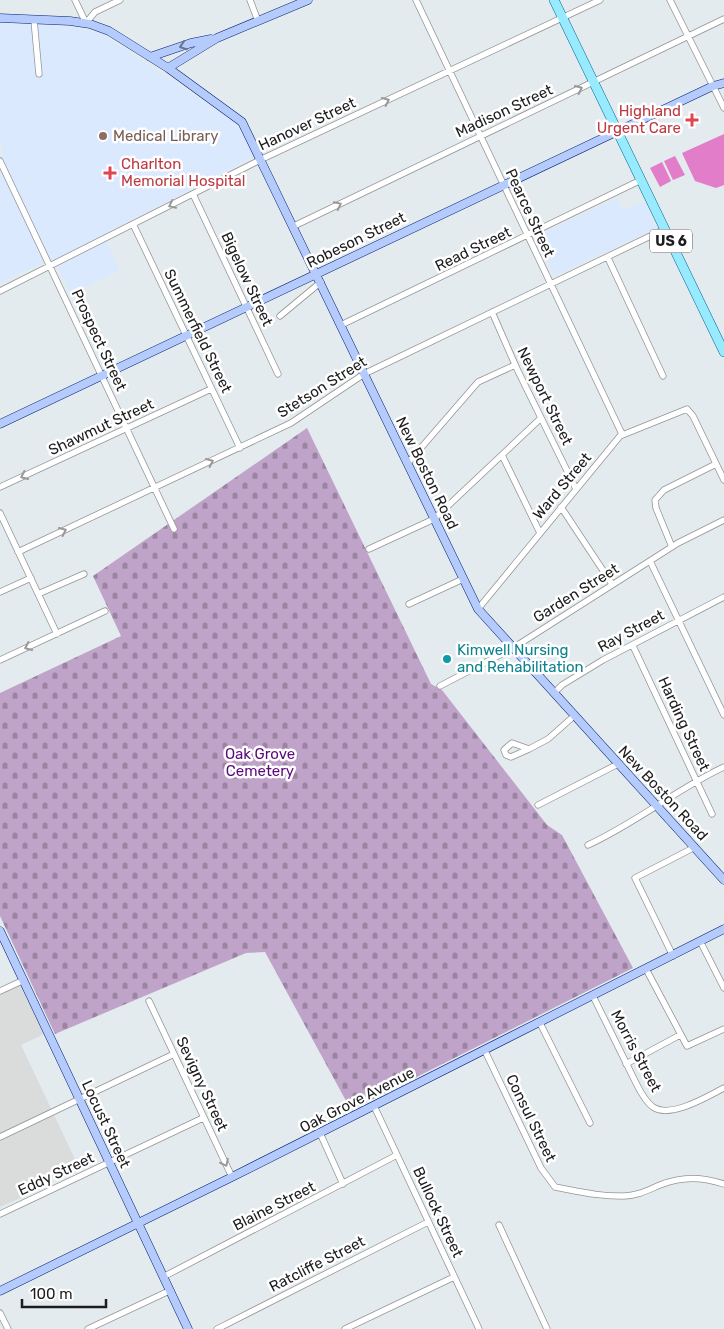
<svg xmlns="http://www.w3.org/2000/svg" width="724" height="1329" font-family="Rubik,sans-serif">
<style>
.residential{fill:#dadbdb}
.education{fill:#dbe9ff}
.cemetery{fill:url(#cemetery-stones)}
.pitch{fill:#e17dc9}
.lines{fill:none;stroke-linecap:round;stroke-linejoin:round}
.street-casing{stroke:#949494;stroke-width:7}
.secondary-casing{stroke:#012077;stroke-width:9}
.primary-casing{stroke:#006a96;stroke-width:10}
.street{stroke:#fff;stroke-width:5.5}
.secondary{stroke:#b4cbfb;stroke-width:8}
.primary{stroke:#98eaff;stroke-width:9}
.oneway{stroke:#68748c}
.oneway2{stroke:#999}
.health-dot{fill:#e0444e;stroke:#fff;stroke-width:2}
.education-dot{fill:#8d6e63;stroke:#fff;stroke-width:2}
.culture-dot{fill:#0f9aa8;stroke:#fff;stroke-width:2}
.labels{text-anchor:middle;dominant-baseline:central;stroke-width:5;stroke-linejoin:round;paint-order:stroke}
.shield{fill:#fff;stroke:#616161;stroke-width:1}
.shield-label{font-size:14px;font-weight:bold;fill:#1d1d1d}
.street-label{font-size:15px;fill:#1d1d1d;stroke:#fff}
.health-label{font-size:15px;fill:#be3a42;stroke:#fff;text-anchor:end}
.education-label{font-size:15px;fill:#785e54;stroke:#fff;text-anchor:start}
.culture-label{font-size:15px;fill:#0d838f;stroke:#fff;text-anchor:start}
.park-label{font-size:15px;fill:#5c087f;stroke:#fff}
</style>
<defs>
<pattern id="cemetery-stones" width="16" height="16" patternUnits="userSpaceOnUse" patternTransform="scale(1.25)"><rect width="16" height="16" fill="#c0a3c8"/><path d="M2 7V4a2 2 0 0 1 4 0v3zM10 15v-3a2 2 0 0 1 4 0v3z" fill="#9b84a2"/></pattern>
</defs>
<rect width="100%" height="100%" fill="#e3ebef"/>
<path class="residential" d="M21,985l23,49 -23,11 59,125 -15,7 -5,-3 -15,8 -1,5 -44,20v-213z"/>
<path class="education" d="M0,23l77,4 25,7 130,86 9,9 15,27 -153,78 17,36 -49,25 -18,-37 -53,25v-127l4,-2 -4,-10z
M617,198l6,13 21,-10 13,27 -103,48 -18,-40z"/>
<path class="cemetery" d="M307,428l124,256 11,6 105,135 15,10 71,133 -282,142 -86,-158 -19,1 -191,81 -55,-118v-223l121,-57 -28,-60z"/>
<path class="pitch" d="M724,134v51l-8,3 -21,-7 -13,-28z
M675,156l10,19 -12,5 -9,-19z
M662,162l9,19 -11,6 -10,-19z"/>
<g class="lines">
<defs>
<path id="street" d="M75,0l11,23 9,-11 25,-12
M250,0l8,21
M416,0l206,434 -2,2
M670,0l54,108
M34,20l5,54
M0,161l174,368
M193,194l85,180
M133,224l107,224
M294,226l430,-207
M608,258l55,118
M0,291l262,-132 338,-159
M492,312l25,57 59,120
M280,316l41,-34
M341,325l300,-145
M502,455l38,78
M407,464l71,-82 37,-17
M0,487l211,-98
M561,507l51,77
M0,513l57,121
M672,547l-16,-39 -1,-8 9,-10 52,-26
M369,549l65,-30 107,-101
M18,552l273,-129 73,-49 301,-145
M650,561l74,154
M0,592l31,-14
M38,594l46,-20
M409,604l54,-25
M478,609l142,-173 67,-27 6,7 31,64
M633,646l79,168
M0,660l105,-49
M440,686l73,-38 165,-105 46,-23
M554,693l8,-8 41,-25 121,-63
M512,743l17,6 -18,8 -5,-2 -2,-5z
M529,749l19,-10 26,-23
M538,805l80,-41
M588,845c48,-22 89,-56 136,-78
M700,941l24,47
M673,956l-38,-78 60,-31
M646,969l41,77 37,-17
M0,991l24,-11
M593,996l44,89c4,8 9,17 16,22 18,12 55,-11 71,-19
M149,1001l83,176
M540,1023l50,100
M485,1051l56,117 14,19c22,4 46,10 69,9 13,0 24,-6 36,-11 23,-9 41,-8 64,-1
M626,1064l54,-29
M374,1106l105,223
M320,1133l23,51
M0,1137l174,-83
M0,1214l203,-96
M499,1225l48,104
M163,1277l234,-122
M0,1313l8,16
M88,1329l81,-38
M217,1329l211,-107
M345,1329l109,-52"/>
<path id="secondary" d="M0,18l70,3 20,3 19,7 59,37 74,54 236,487 246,271
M150,57l41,-14 20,-4
M168,68l49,-30 91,-38
M0,424c239,-111 475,-227 713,-338l11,-3
M0,931l188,398
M0,1291l232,-114 492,-248"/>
<path id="primary" d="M554,0l170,352"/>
</defs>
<use href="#street" class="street-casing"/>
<use href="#secondary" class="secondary-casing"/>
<use href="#primary" class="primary-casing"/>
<use href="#street" class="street"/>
<use href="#secondary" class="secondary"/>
<use href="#primary" class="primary"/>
</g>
<defs><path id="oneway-chevron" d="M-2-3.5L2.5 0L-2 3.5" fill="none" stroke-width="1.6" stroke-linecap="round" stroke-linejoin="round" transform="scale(1.25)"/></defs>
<use class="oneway" href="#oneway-chevron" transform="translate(183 46) rotate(162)"/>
<g class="oneway2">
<use href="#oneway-chevron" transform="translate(579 89) rotate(-25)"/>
<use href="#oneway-chevron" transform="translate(386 101) rotate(-25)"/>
<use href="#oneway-chevron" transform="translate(172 205) rotate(154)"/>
<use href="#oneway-chevron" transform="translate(338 205) rotate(-26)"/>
<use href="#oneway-chevron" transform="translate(210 462) rotate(-25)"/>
<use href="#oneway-chevron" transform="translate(24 476) rotate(155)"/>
<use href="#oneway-chevron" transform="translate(63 531) rotate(-25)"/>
<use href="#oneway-chevron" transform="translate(28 647) rotate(155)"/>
<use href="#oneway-chevron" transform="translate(225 1163) rotate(64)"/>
</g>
<g class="health-dot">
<path d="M689.5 112.5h5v5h5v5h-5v5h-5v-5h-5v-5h5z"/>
<path d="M107.5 165.5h5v5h5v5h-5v5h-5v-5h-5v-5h5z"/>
</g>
<circle class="education-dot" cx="103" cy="136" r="5"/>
<circle class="culture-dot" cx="447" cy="659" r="5"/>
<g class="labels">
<rect class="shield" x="650" y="229.5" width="42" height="23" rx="4"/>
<g class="shield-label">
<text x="671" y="241">US 6</text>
</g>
<g class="street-label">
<text transform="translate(504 111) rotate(-25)">Madison Street</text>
<text transform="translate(307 124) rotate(-25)">Hanover Street</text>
<text transform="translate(530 213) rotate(65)">Pearce Street</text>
<text transform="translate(356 240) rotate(-26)">Robeson Street</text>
<text transform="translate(473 249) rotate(-26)">Read Street</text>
<text transform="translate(247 279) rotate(65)">Bigelow Street</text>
<text transform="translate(198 331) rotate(64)">Summerfield Street</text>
<text transform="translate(99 340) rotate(65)">Prospect Street</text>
<text transform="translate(322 387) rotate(-32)">Stetson Street</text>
<text transform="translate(545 396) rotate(64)">Newport Street</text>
<text transform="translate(101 427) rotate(-25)">Shawmut Street</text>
<text transform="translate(427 473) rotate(64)">New Boston Road</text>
<text transform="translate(562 486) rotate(-50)">Ward Street</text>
<text transform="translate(576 593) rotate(-32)">Garden Street</text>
<text transform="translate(631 631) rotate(-28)">Ray Street</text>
<text transform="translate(684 724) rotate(65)">Harding Street</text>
<text transform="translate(663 793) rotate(47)">New Boston Road</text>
<text transform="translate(636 1051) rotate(62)">Morris Street</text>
<text transform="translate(202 1084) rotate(65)">Sevigny Street</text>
<text transform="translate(357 1100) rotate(-27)">Oak Grove Avenue</text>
<text transform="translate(531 1118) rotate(64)">Consul Street</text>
<text transform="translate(106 1124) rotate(65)">Locust Street</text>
<text transform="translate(56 1174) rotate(-25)">Eddy Street</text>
<text transform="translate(274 1206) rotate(-27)">Blaine Street</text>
<text transform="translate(438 1212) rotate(65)">Bullock Street</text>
<text transform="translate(317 1264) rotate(-27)">Ratcliffe Street</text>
</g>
<g class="health-label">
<text x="681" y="111">Highland<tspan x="681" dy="17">Urgent Care</tspan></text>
<text x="121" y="164" text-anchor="start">Charlton<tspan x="121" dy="17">Memorial Hospital</tspan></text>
</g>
<g class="education-label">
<text x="113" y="136">Medical Library</text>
</g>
<g class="culture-label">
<text x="457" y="650">Kimwell Nursing<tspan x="457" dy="17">and Rehabilitation</tspan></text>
</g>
<g class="park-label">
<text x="260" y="754">Oak Grove<tspan x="260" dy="17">Cemetery</tspan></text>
</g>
</g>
<path d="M22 1299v8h84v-8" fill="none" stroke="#1d1d1d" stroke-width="2.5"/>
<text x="30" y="1299" font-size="15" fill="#1d1d1d" stroke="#ffffff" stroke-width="4" paint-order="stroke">100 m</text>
</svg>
